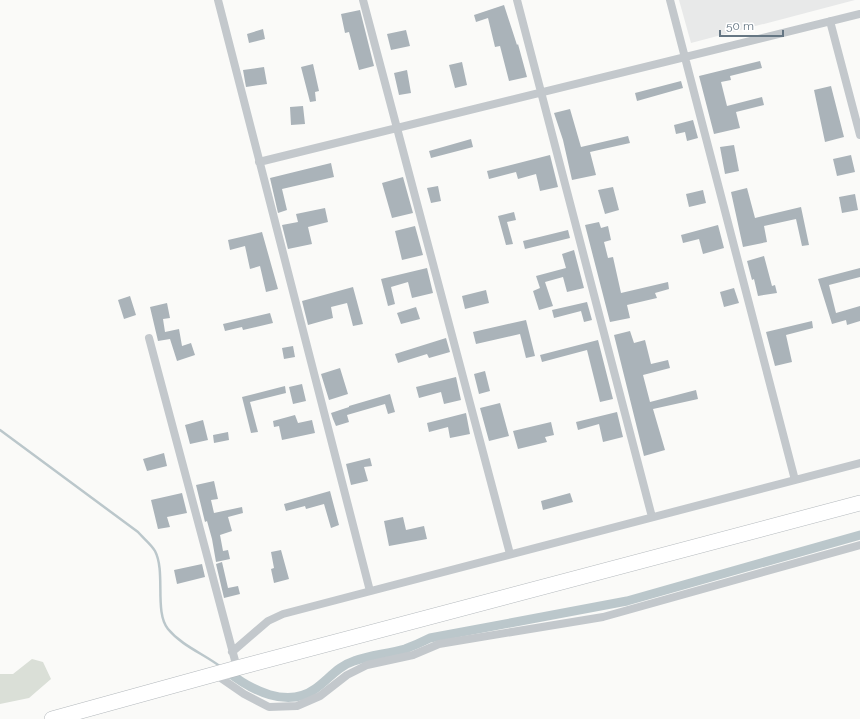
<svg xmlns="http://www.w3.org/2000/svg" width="860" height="719" font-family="Raleway,sans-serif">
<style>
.built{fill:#e8e9e9}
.green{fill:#dadfd7}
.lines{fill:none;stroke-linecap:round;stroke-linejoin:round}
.stream{stroke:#bbc7cb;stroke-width:2.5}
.canal{stroke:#bbc7cb;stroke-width:9}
.building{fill:#aab3b9}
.highway-casing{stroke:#b4b9bd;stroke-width:16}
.street{stroke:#c3c8cc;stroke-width:8}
.highway{stroke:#fff;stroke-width:15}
</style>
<rect width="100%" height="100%" fill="#fafaf8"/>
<path class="built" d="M679,0h176l-164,43z"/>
<path class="green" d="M32,659l11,3 8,17 -22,19 -29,6v-30h13z"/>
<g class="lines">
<path class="stream" d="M0,430l138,102c5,6 13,12 17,19 11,21 -1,61 13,78 14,17 36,25 53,38"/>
<path class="canal" d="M228,672c23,18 59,37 87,17 13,-9 23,-23 39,-28 16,-6 34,-7 51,-12 8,-3 17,-7 25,-11l197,-37 233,-66"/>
</g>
<path class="building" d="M504,5l13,40 1,-1 9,33 -18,4 -9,-35 -5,1 -7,-29 -12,4 -2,-7z
M360,10l14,56 -15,4 -10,-38 -4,1 -4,-19z
M263,29l2,10 -16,4 -2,-9z
M406,30l4,16 -19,4 -4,-16z
M760,61l2,7 -32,8 1,4 -10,2 6,24 35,-9 2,8 -28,7 4,16 -26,6 -15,-58z
M462,62l5,23 -12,3 -6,-23z
M313,64l6,27 -4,1 1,9 -6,1 -9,-35z
M264,67l3,17 -21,3 -3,-17z
M407,70l4,23 -12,2 -5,-22z
M681,81l2,7 -46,13 -2,-8z
M831,86l13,51 -19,5 -11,-52z
M303,106l2,18 -14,1 -1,-18z
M570,109l11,38 47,-11 2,7 -40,9 6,23 -24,5 -9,-40 -9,-27z
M693,120l5,18 -11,3 -2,-9 -9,2 -2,-9z
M471,139l2,8 -42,11 -2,-7z
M734,145l5,26 -14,3 -5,-27z
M550,155l8,32 -18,4 -4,-17 -18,5 -2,-7 -27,7 -2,-8z
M851,155l4,17 -18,4 -4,-17z
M331,163l3,14 -52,12 5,21 -9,3 -8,-35z
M403,177l10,36 -21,5 -10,-35z
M438,186l3,15 -10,2 -4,-15z
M613,187l6,23 -14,4 -7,-24z
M747,188l8,30 46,-11 8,38 -7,1 -6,-27 -32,7 3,16 -24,5 -12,-55z
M703,190l3,13 -17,4 -3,-13z
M855,194l3,16 -16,3 -3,-16z
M325,208l3,14 -20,5 4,17 -24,5 -6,-24 16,-3 -2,-8z
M514,212l2,8 -9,2 6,22 -7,1 -8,-29z
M599,222l2,6 7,-2 3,14 -7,2 4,16 5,-1 8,36 47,-11 1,7 -14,4 2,5 -30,7 3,13 -20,4 -25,-97z
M718,225l6,23 -21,6 -4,-15 -16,4 -2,-8z
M415,226l8,29 -21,5 -7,-29z
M568,230l2,8 -45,11 -2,-8z
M262,232l16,57 -12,3 -6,-26 -10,3 -5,-23 -15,4 -2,-10z
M574,250l10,38 -17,4 -4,-15 -18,5 8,24 -14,4 -6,-19 7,-3 -4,-12 30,-8 -4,-14z
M764,256l8,30 3,-1 2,8 -19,3 -4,-17 -2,1 -5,-19z
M427,268l6,25 -21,5 -4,-16 -17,5 4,17 -7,2 -7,-27z
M860,268v9l-31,8 7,28 24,-7v15l-13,4 -1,-5 -14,4 -14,-45z
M353,287l10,37 -10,2 -6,-23 -16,4 2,11 -25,7 -6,-24z
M734,288l5,15 -15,4 -4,-15z
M486,290l3,13 -24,6 -3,-13z
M130,296l6,19 -12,4 -6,-19z
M587,302l5,18 -8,2 -3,-11 -27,7 -2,-8z
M167,303l3,15 -7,1 2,13 14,-3 3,17 9,-3 4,12 -18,6 -7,-22 -12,2 -8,-34z
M416,307l4,12 -19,5 -4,-11z
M270,313l3,10 -30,7 -1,-3 -17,4 -2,-7z
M526,320l9,36 -9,2 -6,-24 -44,10 -3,-12z
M812,321l1,7 -27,7 6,27 -17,4 -9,-34z
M630,331l4,12 11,-3 6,24 17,-4 2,8 -27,7 7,27 46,-12 2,9 -45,10 12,41 -21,6 -30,-121z
M446,338l4,14 -21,6 -2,-4 -29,9 -3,-9z
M598,340l15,59 -13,3 -13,-52 -45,12 -2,-7z
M293,346l2,11 -11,2 -2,-11z
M340,368l8,26 -19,6 -8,-26z
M485,371l5,20 -11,3 -5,-20z
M456,377l5,23 -17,4 -3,-12 -22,6 -3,-11z
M302,384l4,17 -13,3 -4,-17z
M285,386l1,7 -36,9 8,30 -7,1 -9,-36z
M390,394l5,18 -7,2 -3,-10 -38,11 2,7 -13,4 -3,-7 -2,-6 18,-6v-1z
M500,403l9,33 -20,5 -9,-33z
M617,412l6,25 -20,5 -4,-18 -21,6 -2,-8z
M466,413l4,21 -20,4 -2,-11 -19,5 -2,-9z
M295,415l3,8 14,-3 3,13 -33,7 -3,-14 -5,1 -1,-6z
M203,420l5,20 -18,4 -5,-19z
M551,422l3,13 -9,2 2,5 -29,7 -5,-18z
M228,432l1,8 -15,3 -1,-8z
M164,453l3,13 -20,5 -4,-12z
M370,458l2,8 -8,1 4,14 -17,4 -5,-21z
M214,481l4,18 -7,1 3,13 28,-6 1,6 -15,4 4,14 -12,4 3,16 5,-1 2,9 -14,3 -4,-23 -5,-18 -2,1 -9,-37z
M330,491l9,34 -8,3 -7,-24 -18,5 -1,-3 -19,5 -2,-7z
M182,493l5,20 -20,4 3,10 -12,2 -7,-29z
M570,493l3,9 -30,8 -2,-9z
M403,517l3,13 18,-4 3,13 -38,7 -5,-25z
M281,550l8,29 -15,4 -3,-14 3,-1 -3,-16z
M222,562l6,26 10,-2 2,8 -16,4 -8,-34z
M202,564l3,13 -28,7 -3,-14z"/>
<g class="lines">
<defs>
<path id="highway" d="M52,719l185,-51 623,-165"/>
</defs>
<use href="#highway" class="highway-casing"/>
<path class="street" d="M218,0l152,591
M363,0l147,554
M517,0l135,517
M670,0l125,480
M830,21l30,114
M259,162l601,-148
M149,338l88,330
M232,652l36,-31 15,-7 577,-151
M215,674l29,20 25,13 28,-1 23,-10 27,-21 20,-10 46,-10 26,-11 164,-27 257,-72"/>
<use href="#highway" class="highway"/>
</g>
<path d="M720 30v6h63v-6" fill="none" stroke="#657683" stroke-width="2"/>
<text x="726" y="30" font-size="12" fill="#657683" stroke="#ffffff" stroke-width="3" paint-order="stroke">50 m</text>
</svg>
